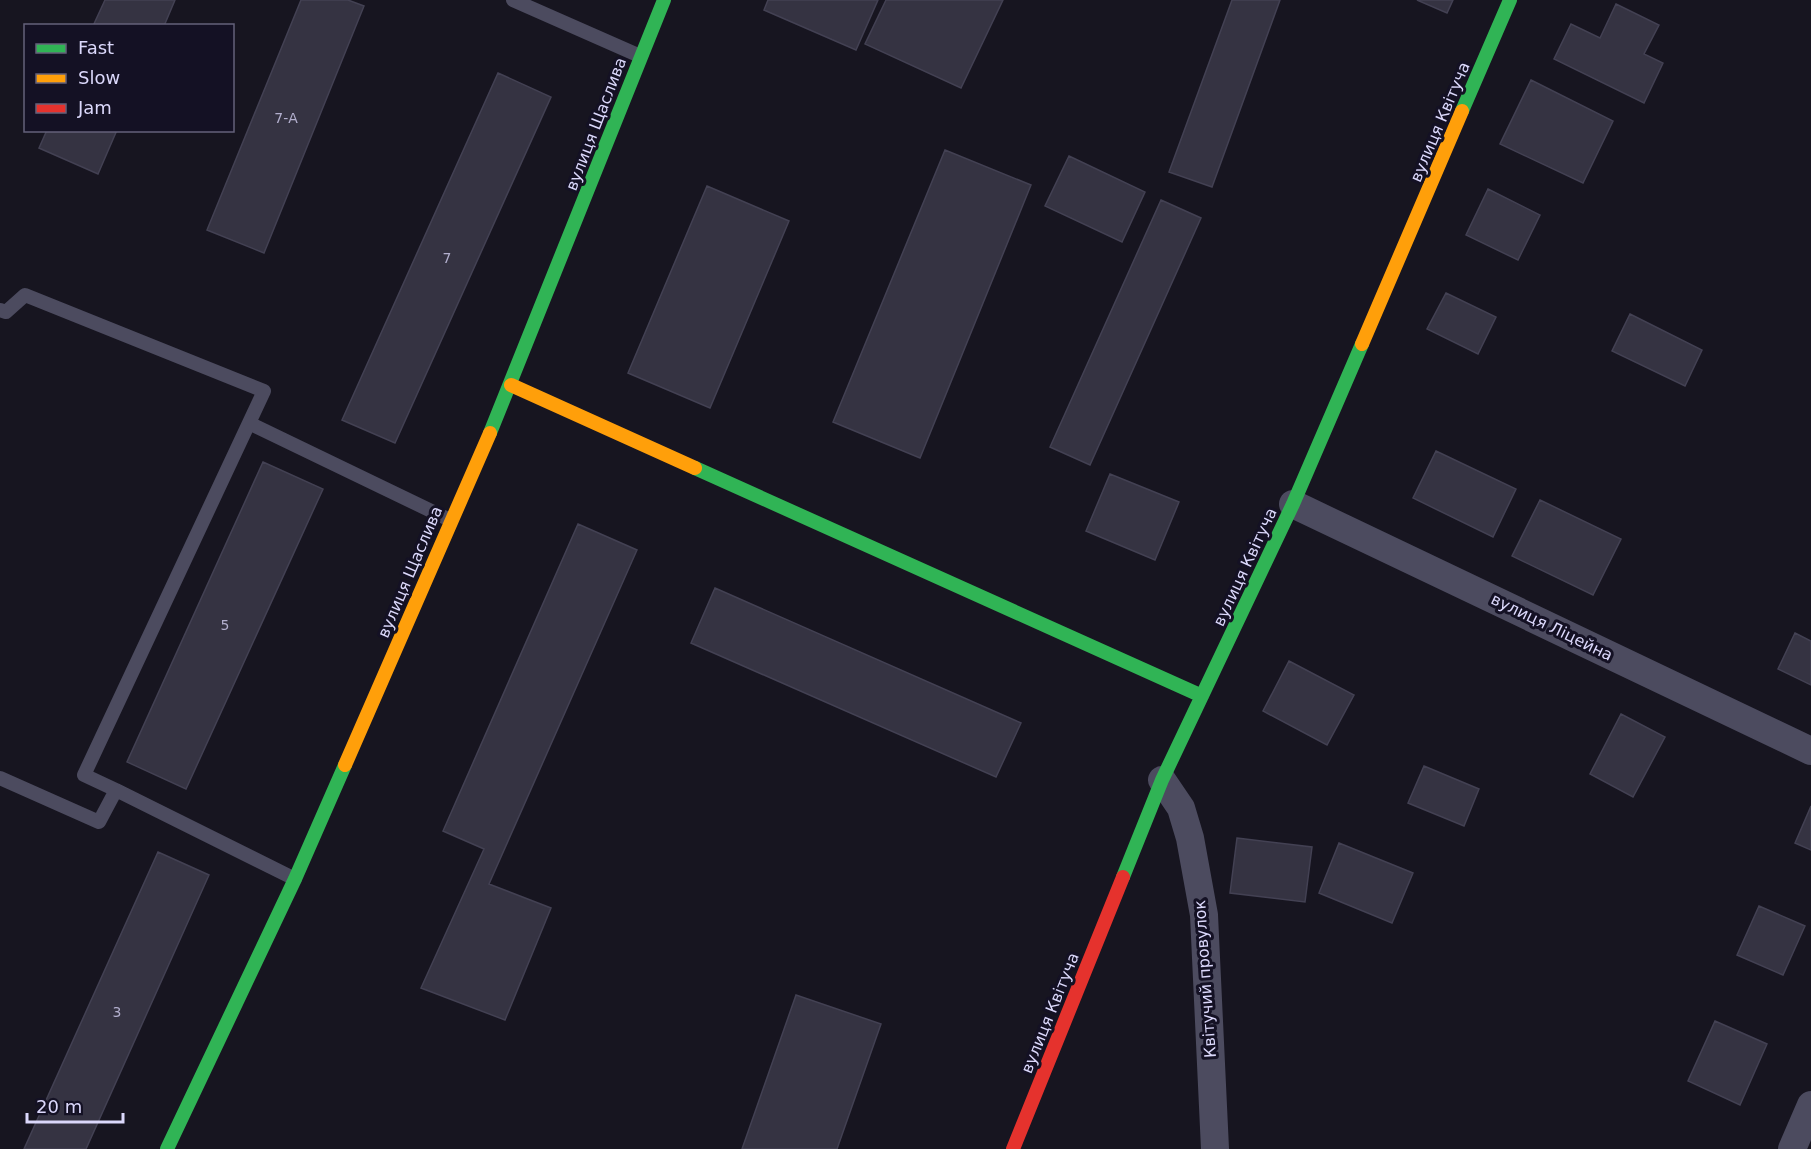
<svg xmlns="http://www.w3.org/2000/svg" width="1811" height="1149" font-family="'DejaVu Sans',sans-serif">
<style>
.building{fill:#353342;stroke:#434153;stroke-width:1.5}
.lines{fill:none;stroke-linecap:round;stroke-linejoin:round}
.lane{stroke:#4c4b5f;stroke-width:14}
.street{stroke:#4c4b5f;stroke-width:28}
.fast{stroke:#30b455;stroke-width:14}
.slow{stroke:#ff9f0a;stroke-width:14}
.jam{stroke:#e5322d;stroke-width:14}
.labels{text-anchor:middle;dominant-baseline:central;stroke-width:6;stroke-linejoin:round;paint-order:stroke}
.number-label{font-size:14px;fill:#b2afcd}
.street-label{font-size:16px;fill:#dbd8fb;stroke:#141124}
</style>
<rect width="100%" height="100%" fill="#171520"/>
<path class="building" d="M105,0h70l-11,26h-71z
M301,0h47l16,6 -100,247 -57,-23z
M768,0h110l-22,50 -92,-40z
M886,0h117l-42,88 -96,-44z
M1232,0h48l-68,187 -43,-15z
M1417,0h36l-6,13z
M1616,4l43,21 -15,29 19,9 -19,40 -90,-44 17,-35 29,14z
M498,73l53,24 -156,346 -53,-23z
M1531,80l82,41 -30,62 -83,-39z
M47,130h70l-19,44 -59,-26z
M945,150l86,35 -111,273 -87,-36z
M1069,156l76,36 -23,50 -77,-36z
M707,186l82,35 -79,187 -82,-35z
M1488,189l52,26 -22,45 -52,-25z
M1161,200l40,18 -111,247 -40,-18z
M1446,293l50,24 -18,37 -51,-25z
M1630,314l72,36 -17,36 -73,-35z
M1436,451l80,38 -23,48 -80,-39z
M263,462l60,27 -137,300 -59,-27z
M1110,474l69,28 -24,58 -69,-29z
M1540,500l81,39 -28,56 -81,-39z
M578,524l59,26 -148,334 62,24 -46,112 -84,-32 63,-139 -41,-18z
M715,588l306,135 -25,54 -305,-134z
M1795,633l16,8v44l-33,-16z
M1289,661l65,34 -27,50 -64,-34z
M1621,714l44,23 -32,60 -43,-23z
M1424,766l55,23 -15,37 -56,-23z
M1811,806v44l-16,-7z
M1237,838l75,9 -7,55 -75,-9z
M1339,843l74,30 -21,50 -73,-30z
M158,852l51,23 -123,274h-62z
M1759,906l46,20 -22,49 -46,-20z
M796,995l85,29 -44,125h-95z
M1715,1021l52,23 -27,61 -52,-24z"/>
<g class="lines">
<path class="lane" d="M513,0l127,56
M0,310l6,2 19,-17 239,96 -15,32 201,97
M0,778l99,44 17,-32 179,89
M116,790l-32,-15 165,-352"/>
<path class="street" d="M1293,504l518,247
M1162,780l19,28 9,30 14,77 11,234
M1792,1149l19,-44"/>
<path class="fast" d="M1462,111l48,-111
M490,433l174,-433
M695,468l507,228
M1123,877l39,-97 131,-276 69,-160
M167,1149l128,-270 50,-114"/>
<path class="slow" d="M1362,344l100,-233
M511,385l184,83
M345,765l145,-332"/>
<path class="jam" d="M1013,1149l110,-272"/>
</g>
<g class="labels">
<g class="number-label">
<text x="286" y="118">7-А</text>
<text x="447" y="258">7</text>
<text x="225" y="625">5</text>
<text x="117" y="1012">3</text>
</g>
<g class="street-label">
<text transform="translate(1440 122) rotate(-67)">вулиця Квітуча</text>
<text transform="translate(596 124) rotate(-69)">вулиця Щаслива</text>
<text transform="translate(1245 567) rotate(-65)">вулиця Квітуча</text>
<text transform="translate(410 572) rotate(-67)">вулиця Щаслива</text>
<text transform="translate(1552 627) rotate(26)">вулиця Ліцейна</text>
<text transform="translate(1205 979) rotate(-94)">Квітучий провулок</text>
<text transform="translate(1050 1013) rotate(-68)">вулиця Квітуча</text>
</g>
</g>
<rect x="24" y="24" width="210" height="108" fill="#141124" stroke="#64617a" stroke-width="1.5"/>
<rect x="36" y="44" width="30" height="9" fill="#30b455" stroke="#64617a" stroke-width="1.5"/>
<text x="78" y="54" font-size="18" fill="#dbd8fb">Fast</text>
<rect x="36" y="74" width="30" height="9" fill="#ff9f0a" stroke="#64617a" stroke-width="1.5"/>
<text x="78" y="84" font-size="18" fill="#dbd8fb">Slow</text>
<rect x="36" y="104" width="30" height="9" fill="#e5322d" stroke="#64617a" stroke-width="1.5"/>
<text x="78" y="114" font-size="18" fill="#dbd8fb">Jam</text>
<path d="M27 1113v9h96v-9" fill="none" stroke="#dbd8fb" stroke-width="3"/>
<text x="36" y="1113" font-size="18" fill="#dbd8fb" stroke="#141124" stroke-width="4.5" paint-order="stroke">20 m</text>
</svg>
